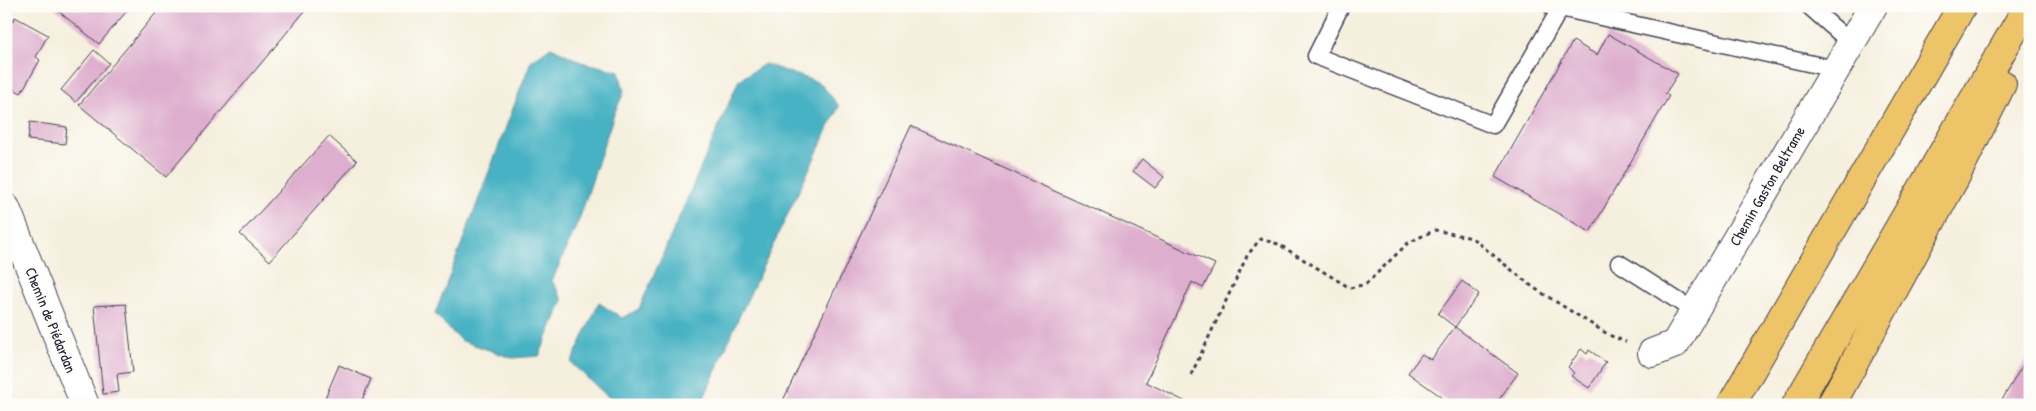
<svg xmlns="http://www.w3.org/2000/svg" width="2036" height="411" font-family="'Patrick Hand',sans-serif">
<style>
.water{fill:#46b2c3;stroke:#346a7f}
.building{fill:#deaece}
.lines{fill:none;stroke-linecap:round;stroke-linejoin:round}
.service-casing{stroke:#424153;stroke-width:19}
.minor-casing{stroke:#424153;stroke-width:30}
.motorway-casing{stroke:#424153;stroke-width:30}
.path{stroke:#424153;stroke-width:3;stroke-dasharray:4 4;stroke-linecap:butt}
.service{stroke:#fff;stroke-width:16}
.minor{stroke:#fff;stroke-width:28}
.motorway{stroke:#eec469;stroke-width:28}
.labels{text-anchor:middle;dominant-baseline:central;stroke-width:5;stroke-linejoin:round;paint-order:stroke}
.street-label{font-size:15px;fill:#22223b;stroke:#fdfcf7}
</style>
<rect width="100%" height="100%" fill="#fdfcf7"/>
<filter id="ink" filterUnits="userSpaceOnUse"><feTurbulence type="fractalNoise" baseFrequency=".02" numOctaves="2"/><feDisplacementMap in="SourceGraphic" scale="10" xChannelSelector="R" yChannelSelector="G"/><feConvolveMatrix kernelMatrix="1 2 1 2 8 2 1 2 1" color-interpolation-filters="sRGB"/></filter>
<filter id="wash" filterUnits="userSpaceOnUse"><feTurbulence type="fractalNoise" baseFrequency=".0096" numOctaves="4" result="noise"/><feDisplacementMap in="SourceGraphic" scale="20" xChannelSelector="R" yChannelSelector="G"/><feGaussianBlur stdDeviation="1.12" result="paint"/><feColorMatrix in="noise" values="0 0 0 0 0 0 0 0 0 0 0 0 0 0 0 0 0 1.4 0 .05"/><feComposite in="paint" operator="in"/></filter>
<g filter="url(#wash)">
<rect width="100%" height="100%" fill="#f5efdd"/>
<path class="water" d="M551,47l30,15 38,9 5,21 -10,22 -35,106 -27,61 11,19 -24,56 -27,2 -52,-18 -25,-26 96,-253z
M765,64l55,19 19,23 -100,211 -38,88h-84l-46,-42 28,-60 23,15 17,-9 100,-229z"/>
<g id="blocks">
<path class="building" d="M52,6h79l-32,38z
M162,6h147l-143,171 -87,-72z
M15,17l33,18 -12,22 4,3 -19,33 -15,-8v-53z
M1608,34l70,40 -13,20 4,2 -79,136 -95,-55 78,-136 24,14z
M94,50l15,13 -33,39 -15,-12z
M30,122l37,5 -2,17 -37,-4z
M911,126l304,138 -12,24 -11,-6 -46,100 40,20 -2,3h-403z
M329,136l28,25 -87,100 -30,-27z
M1142,159l22,18 -9,11 -22,-17z
M1462,281l17,13 -24,33 -17,-13z
M126,304l7,68 -16,2 2,18 -16,2 -9,-88z
M1455,327l63,46 -23,32h-42l-45,-32 14,-19 9,6z
M1581,349l6,5 2,-4 17,12 -17,26 -18,-12 3,-3 -6,-6z
M2030,353v52h-31z
M339,365l32,14 -11,26h-38z"/>
</g>
</g>
<g filter="url(#ink)">
<use href="#blocks" fill-opacity="0" stroke="#424153" stroke-width="1"/>
<g class="lines">
<defs>
<path id="service" d="M1341,6l-25,50 177,69 67,-116
M1551,6l284,63
M1809,6l42,37
M1619,263l75,48"/>
<path id="minor" d="M6,208l79,197
M1652,353l23,-9 198,-338"/>
<path id="motorway" d="M1731,405l231,-399
M1796,405l232,-399
M1831,405l125,-229 46,-92"/>
</defs>
<use href="#service" class="service-casing"/>
<use href="#minor" class="minor-casing"/>
<use href="#motorway" class="motorway-casing"/>
<path class="path" d="M1191,375l56,-119 13,-17 18,5 72,44 16,-4 42,-41 27,-13 37,8 62,50 75,47 17,7"/>
<use href="#service" class="service"/>
<use href="#minor" class="minor"/>
<use href="#motorway" class="motorway"/>
</g>
</g>
<g class="labels">
<g class="street-label">
<text transform="translate(1767 186) rotate(-60)">Chemin Gaston Beltrame</text>
<text transform="translate(51 320) rotate(68)">Chemin de Piédardan</text>
</g>
</g>
<rect width="2036" height="411" fill="none" stroke="#fdfcf7" stroke-width="25"/>
</svg>
